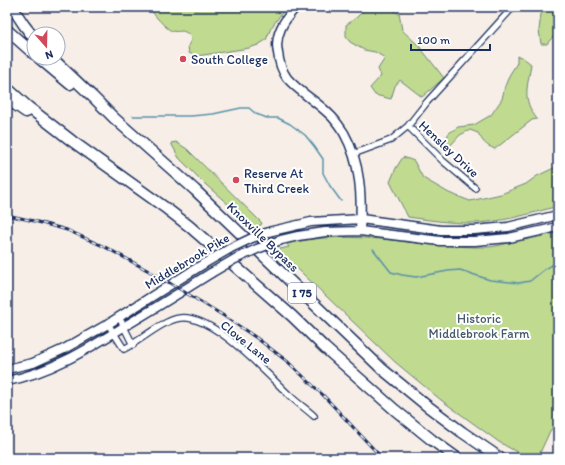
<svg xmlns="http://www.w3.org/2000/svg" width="565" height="465" font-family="Itim,sans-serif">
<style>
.green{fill:#c0da90;stroke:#6e8477}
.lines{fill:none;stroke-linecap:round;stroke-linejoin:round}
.stream{stroke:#5890aa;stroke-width:1.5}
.street-casing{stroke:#1b2f5e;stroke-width:8}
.secondary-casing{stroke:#1b2f5e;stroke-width:11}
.highway-casing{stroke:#1b2f5e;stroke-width:13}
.street{stroke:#fff;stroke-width:5.5}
.secondary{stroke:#fff;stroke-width:8}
.highway{stroke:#fff;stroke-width:10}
.rail-casing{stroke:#1b2f5e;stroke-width:3}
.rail{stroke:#fff;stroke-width:1.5;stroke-dasharray:4.5;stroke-linecap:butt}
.secondary-bridge-casing{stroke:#1b2f5e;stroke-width:11;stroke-linecap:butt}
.secondary-bridge{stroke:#fff;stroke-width:8}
.poi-dot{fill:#d1495b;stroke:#fff;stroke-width:1.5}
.labels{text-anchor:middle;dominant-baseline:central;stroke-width:4;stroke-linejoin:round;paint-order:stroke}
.shield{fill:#fff;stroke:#5f6d8e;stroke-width:1}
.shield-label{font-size:12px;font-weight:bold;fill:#1b2f5e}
.poi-label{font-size:13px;fill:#1b2f5e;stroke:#fff;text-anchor:start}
.street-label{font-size:13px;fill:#1b2f5e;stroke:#fff}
.park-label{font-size:13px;fill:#445a6a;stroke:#fff}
</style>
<rect width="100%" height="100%" fill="#f7efe7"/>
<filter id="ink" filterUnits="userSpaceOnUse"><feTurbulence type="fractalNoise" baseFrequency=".025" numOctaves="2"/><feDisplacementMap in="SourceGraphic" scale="8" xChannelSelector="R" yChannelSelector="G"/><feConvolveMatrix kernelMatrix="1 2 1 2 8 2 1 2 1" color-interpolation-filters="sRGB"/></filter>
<g filter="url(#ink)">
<path class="green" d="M149,7h44l4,3 3,-3h86l-15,21 -5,12 -8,5 -9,3 -52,8 -8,-3 -1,-7 3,-6 -1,-5c-10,-7 -8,-2 -18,-4 -6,-2 -20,-18 -23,-24z
M367,7h26l2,5 4,1 3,17 17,16 25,32 -22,19 -22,-17 -5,6 -4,13 -16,-4 -5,-7 11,-12 -3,-7 7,-11 -10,-6 -11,-2 -14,-8 -4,-5v-12l10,-7z
M547,7h11l-1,26 -7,7 -3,4h-6l-2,-14 2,-16z
M517,56l5,1 9,7c-3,23 -10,34 6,55l-5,1 -37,29c-10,-4 -12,-7 -17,-16l-8,-3 -10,5 -11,12 -6,3 -2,-3 8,-14 9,-6 16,-2 17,-10 11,-16 3,-13 5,-12 7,-11z
M176,142l11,7 75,74 -1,2 -7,2 -49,-43 -26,-26 -8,-15z
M403,157l11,4 9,17 26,15 21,8 31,-7 25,-10 11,-8 21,-10v40c-29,8 -58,17 -88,17 -21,0 -42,-3 -62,-6l-18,-35 6,-14z
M558,232v189l-8,10 -11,24 5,3h-17l-28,-16 -58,-42 -46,-38 -115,-110v-3l9,-2 -2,-3c65,-17 133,4 200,3 6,0 14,-2 21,-4 17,-3 33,-6 50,-11z"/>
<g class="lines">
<path class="stream" d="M133,116h58l22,-2 28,-6h8l7,6 11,4h11l12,6 15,11 9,11 9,13v14l7,13 11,15
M373,249l18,23 11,3 14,2 32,-6 12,-1 30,10 29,3 11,-2 15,-12 9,-5h4"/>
<defs>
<path id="street" d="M408,126l35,35 32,27
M353,154l38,-14 17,-14 19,-24 86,-95
M119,317l14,28
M108,324l16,25c16,-8 39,-29 56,-31 33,-4 85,54 108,76 8,8 17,14 26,22"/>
<path id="secondary" d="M296,7c-12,13 -22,28 -18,46 1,9 4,18 9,25 12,14 29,23 42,36 6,5 11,13 15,19 17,30 18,65 16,98
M272,231l39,-9 50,-3 80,11h33l34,-3 50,-12
M281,240l17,-4 27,-4 35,-1 80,10h35l34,-3 49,-11
M7,369l26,-6 31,-14 44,-25 97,-61
M7,381c43,-8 81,-32 118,-55 29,-17 57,-35 86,-53"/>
<path id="highway" d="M12,7l12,18 10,13
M7,30l27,24
M39,58l31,26
M52,58l40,38 22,22 81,72 187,179 44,36 36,27 38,26
M7,88l21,19 44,34 95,68 22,17 103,90 33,32 70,62 37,30 25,18
M7,99l19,13"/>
</defs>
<use href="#street" class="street-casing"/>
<use href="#secondary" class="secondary-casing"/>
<use href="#highway" class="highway-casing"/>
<use href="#street" class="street"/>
<use href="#secondary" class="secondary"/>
<use href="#highway" class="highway"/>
<defs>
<path id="rail" d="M7,215l27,6 33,9 38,17 53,29 66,40 34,23 30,23 35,33 59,63"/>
</defs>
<use href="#rail" class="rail-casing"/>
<use href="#rail" class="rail"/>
<defs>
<path id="secondary-bridge" d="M205,263l26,-15 21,-10 20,-7
M211,273l24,-14 22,-10 24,-9"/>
</defs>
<use href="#secondary-bridge" class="secondary-bridge-casing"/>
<use href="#secondary-bridge" class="secondary-bridge"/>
</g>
</g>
<g class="poi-dot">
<circle cx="183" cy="59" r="4"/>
<circle cx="236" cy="180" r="4"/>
</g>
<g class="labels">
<rect class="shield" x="288" y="283" width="28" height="20" rx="3"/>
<g class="shield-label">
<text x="302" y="293">I 75</text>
</g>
<g class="poi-label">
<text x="191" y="59">South College</text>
<text x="244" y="173">Reserve At<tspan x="244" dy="15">Third Creek</tspan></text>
</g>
<g class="street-label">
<text transform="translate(449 149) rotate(43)">Hensley Drive</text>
<text transform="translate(263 237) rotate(44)">Knoxville Bypass</text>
<text transform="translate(187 261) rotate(-31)">Middlebrook Pike</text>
<text transform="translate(246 342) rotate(39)">Clove Lane</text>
</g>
<g class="park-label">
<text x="479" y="318">Historic<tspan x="479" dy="15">Middlebrook Farm</tspan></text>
</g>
</g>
<rect width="565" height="465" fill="none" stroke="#fff" stroke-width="24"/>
<rect x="12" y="12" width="541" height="441" fill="none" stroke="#1b2f5e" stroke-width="1.5" filter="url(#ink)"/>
<g transform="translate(46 46) rotate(160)"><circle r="19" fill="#ffffff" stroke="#a4acbf"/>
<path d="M0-3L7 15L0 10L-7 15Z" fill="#d1495b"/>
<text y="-6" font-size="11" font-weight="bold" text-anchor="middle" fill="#1b2f5e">N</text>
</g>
<path d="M411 44v6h79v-6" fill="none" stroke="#1b2f5e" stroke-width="2"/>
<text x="417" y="44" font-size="12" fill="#1b2f5e" stroke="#ffffff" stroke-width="3" paint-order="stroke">100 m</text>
</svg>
